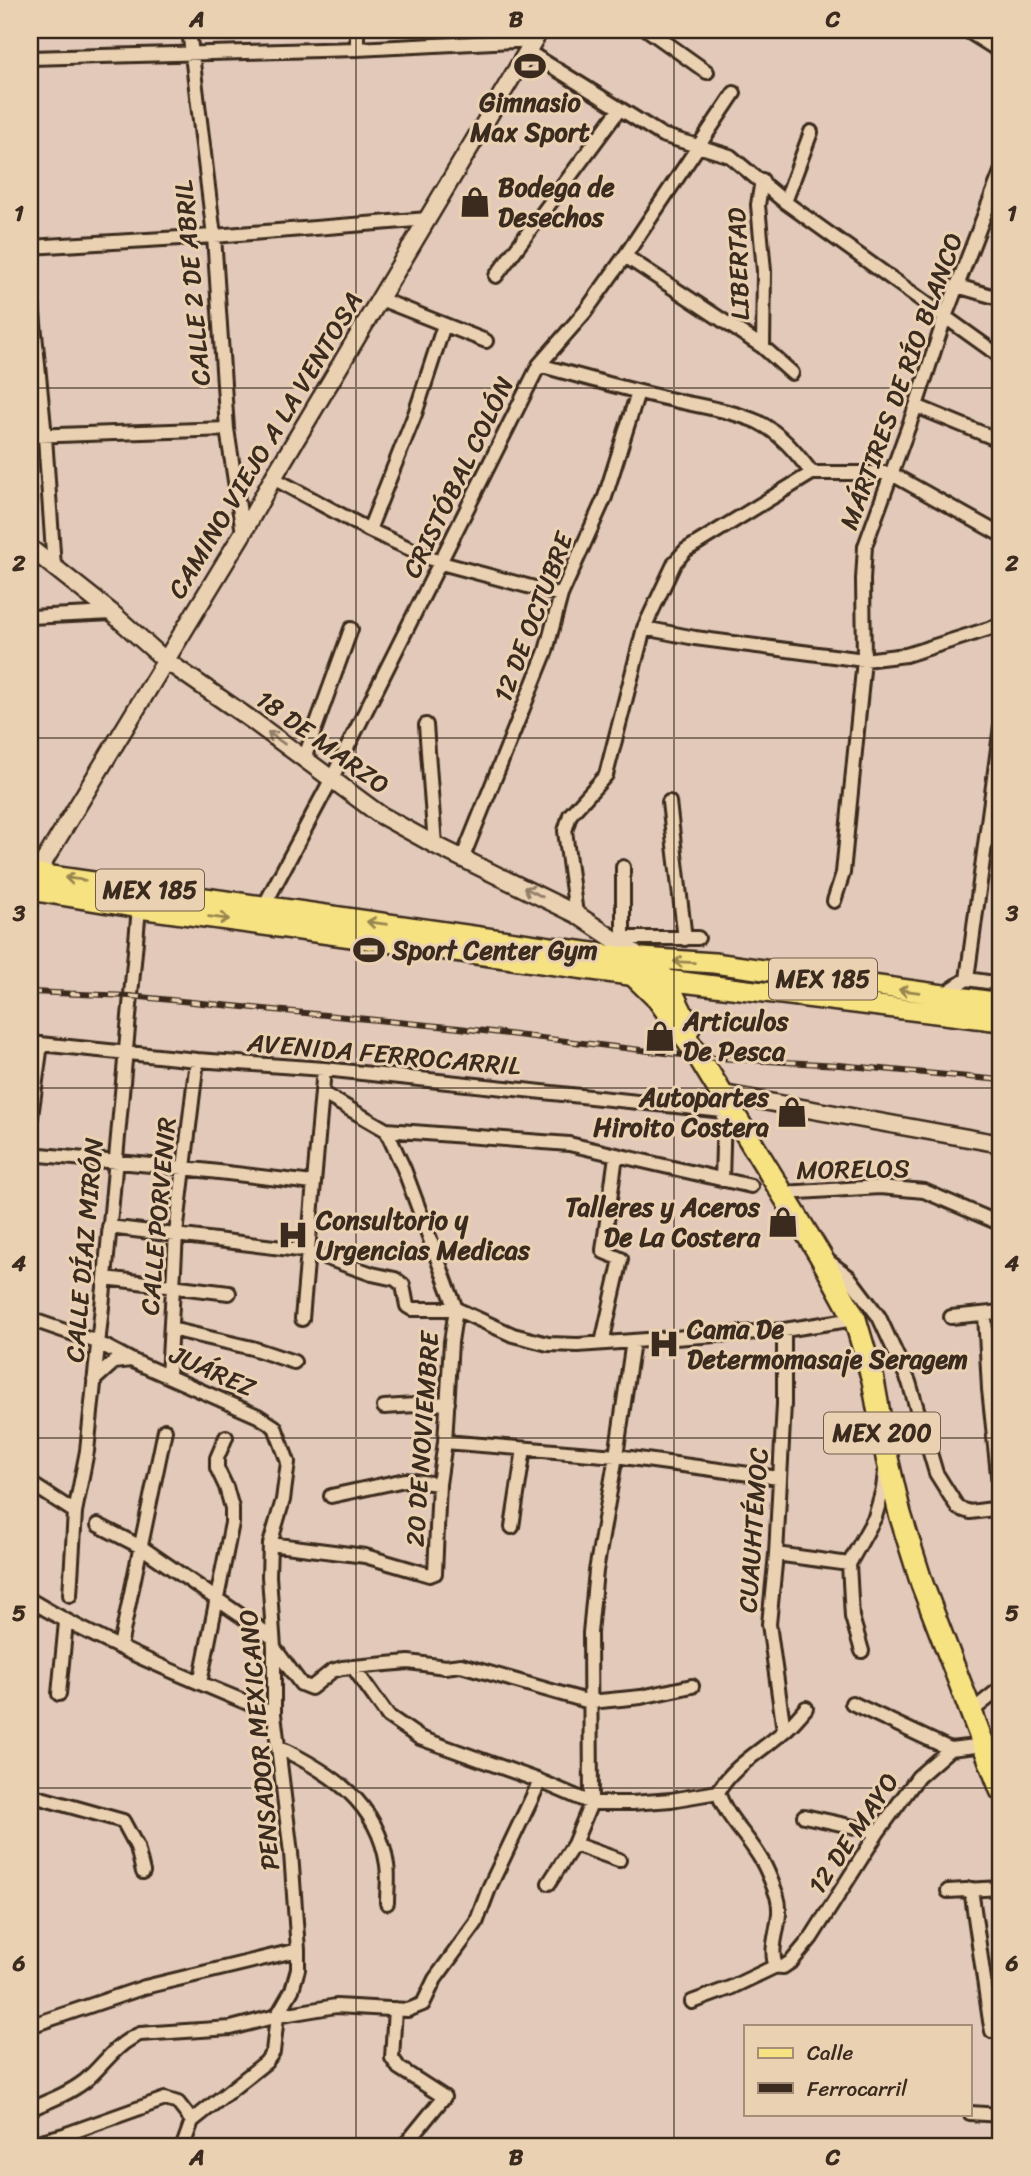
<svg xmlns="http://www.w3.org/2000/svg" width="1031" height="2176" font-family="Sriracha,sans-serif">
<style>
.lines{fill:none;stroke-linecap:round;stroke-linejoin:round}
.street-casing{stroke:#3b2a1e;stroke-width:18}
.secondary-casing{stroke:#3b2a1e;stroke-width:21}
.primary-casing{stroke:#3b2a1e;stroke-width:24}
.highway-casing{stroke:#3b2a1e;stroke-width:26}
.street{stroke:#ead1b2;stroke-width:12}
.secondary{stroke:#ead1b2;stroke-width:16}
.primary{stroke:#f7e281;stroke-width:19}
.highway{stroke:#f7e281;stroke-width:21}
.rail-casing{stroke:#3b2a1e;stroke-width:6}
.rail{stroke:#ead1b2;stroke-width:3.5;stroke-dasharray:10;stroke-linecap:butt}
.oneway{stroke:#927e68}
.oneway2{stroke:#998650}
.grid{fill:none;stroke:#3b2a1e;stroke-width:2;stroke-opacity:0.55}
.labels{text-anchor:middle;dominant-baseline:central;stroke-width:6;stroke-linejoin:round;paint-order:stroke}
.shield{fill:#ead1b2;stroke:#705c4a;stroke-width:2}
.shield-label{font-size:24px;font-weight:bold;fill:#3b2a1e}
.poi-label{font-size:26px;font-weight:bold;fill:#3b2a1e;stroke:#ead1b2;text-anchor:start}
.street-label{font-size:26px;fill:#3b2a1e;stroke:#ead1b2}
.neatline{fill:none;stroke:#3b2a1e;stroke-width:2.5}
.grid-label{font-size:23px;text-anchor:middle;font-weight:bold;fill:#3b2a1e}
</style>
<rect width="100%" height="100%" fill="#e2c9b9"/>
<filter id="ink" filterUnits="userSpaceOnUse"><feTurbulence type="fractalNoise" baseFrequency=".0143" numOctaves="2"/><feDisplacementMap in="SourceGraphic" scale="14" xChannelSelector="R" yChannelSelector="G"/><feConvolveMatrix kernelMatrix="1 2 1 2 8 2 1 2 1" color-interpolation-filters="sRGB"/></filter>
<g filter="url(#ink)">
<g class="lines">
<defs>
<path id="street" d="M189,30l25,206 13,193 16,104
M357,30v19
M648,30l59,42
M966,30l35,22
M527,51l135,84 68,21 55,46 216,155
M30,58l327,-9 176,-9
M762,180l-4,25 6,66 -1,76
M785,202l26,-70
M30,247l184,-11 214,-17
M625,256l138,91 29,26
M496,276l123,-166
M30,282l15,155 9,130
M957,286l38,11
M380,299l106,42
M539,365c43,12 86,24 130,34 29,7 61,11 89,23 23,11 39,32 54,51
M916,406l85,35
M30,436l197,-7
M273,478l96,52 72,33 120,32
M369,530l46,-116 29,-89
M30,617l82,-4
M644,628l51,10 169,22 42,-5 95,-30
M426,725l9,120
M304,759l47,-130
M669,802l16,137
M463,857l83,-206 15,-56 44,-98 33,-105
M834,901l9,-28 21,-213 -1,-81 2,-33 51,-140 29,-89 56,-145
M264,906l67,-126 208,-415 46,-53 40,-56 109,-163
M576,914l-11,-83 5,-16 36,-40 38,-147 31,-66 11,-12 126,-77h78l111,62
M613,938h85
M623,938v-71
M967,979l34,-253
M941,996l26,-17 34,5
M30,1043l167,17 127,9 409,43
M322,1093l64,37 183,14 182,42
M30,1124l11,-80
M30,1154l154,14 129,15
M722,1180l2,-69
M783,1193l97,-6 44,4 77,33
M109,1227l198,24 65,23 23,5 8,6 4,21 5,3h44l57,26 35,9 30,1 206,-15 71,-11
M828,1261l21,16 30,40 30,65 27,91 22,35 12,4 31,-4
M105,1278l124,15
M985,1314l4,75 12,114
M951,1317l50,-5
M30,1319l67,23 34,18 127,56 17,11 13,35 -5,38 -13,44 -1,32 5,72v66l17,139 7,97v19l-6,21 -15,26 -4,36 -7,10 -74,59
M302,1319l22,-250
M171,1329l81,19 42,14
M784,1330v74l-8,150 -7,70 15,107
M602,1343l19,-84 -17,-7 -1,-2 13,-94
M168,1376l8,-142 21,-174
M94,1380l20,-18 17,-2
M384,1407l64,-4
M445,1442l171,14 163,22
M30,1483l45,29
M331,1496l74,-16 34,4
M98,1525l43,22 131,90
M512,1527l12,-78
M270,1544l95,12 65,19 5,-2 4,-89 6,-42 6,-100 5,-33 -52,-140 -18,-39
M776,1554l73,10
M70,1595l5,-83 12,-61 18,-173 34,-370
M30,1600c76,46 161,79 244,114
M120,1646l45,-216
M275,1649l26,35 10,4 21,-17 10,-3 67,-6 36,5 16,-2 129,37 51,-5 51,-11
M862,1651l-10,-34 -3,-53 26,-47 8,-28 2,-17
M353,1667l35,49 32,22 120,43 51,22h41l39,-3 47,-8
M200,1683l32,-160v-15l-6,-21 -9,-19v-10l9,-21
M59,1694l7,-72
M852,1703l98,46
M972,1711l29,-23
M278,1747c52,25 100,55 109,118 2,12 0,25 0,38
M30,1795l93,26 14,26 6,25
M804,1816l74,16
M574,1844l45,16
M549,1883l25,-39 17,-41 -1,-170 6,-62 20,-115 17,-115
M971,1889l19,132 2,10h9
M948,1891l53,-3
M776,1966c-9,-21 9,-46 1,-70 -4,-11 -9,-25 -15,-35 -13,-24 -36,-43 -44,-69 16,-27 42,-40 65,-60 9,-7 16,-16 23,-24
M692,2002l38,-14 46,-22 7,1 9,-6 19,-23 67,-106 40,-55 32,-28 35,-4
M395,2009l-3,49 7,10 45,29 -40,49
M30,2026l115,-39 153,-37
M30,2109c19,-8 38,-15 55,-28 19,-16 30,-37 55,-47l91,-6 46,-12 59,-10 72,4 15,-6 12,-25 41,-56 14,-37 50,-105
M970,2113l31,2
M30,2144l34,-9 101,-36 13,4 14,18 -9,25"/>
<path id="secondary" d="M30,548l82,65 53,47 88,61 126,93 56,31 141,69 66,44
M32,881l211,-348 30,-55 267,-448
M724,1094l277,50"/>
<path id="primary" d="M30,873l584,83 100,7 287,40
M30,890l109,18 527,72 335,41"/>
<path id="highway" d="M614,956l44,43 41,58 121,198 35,64 18,61 14,78 13,56 22,70 79,206
M644,960l22,20 23,48"/>
</defs>
<use href="#street" class="street-casing"/>
<use href="#secondary" class="secondary-casing"/>
<use href="#primary" class="primary-casing"/>
<use href="#highway" class="highway-casing"/>
<use href="#street" class="street"/>
<use href="#secondary" class="secondary"/>
<use href="#primary" class="primary"/>
<use href="#highway" class="highway"/>
<defs>
<path id="rail" d="M30,992l100,4 329,32 240,29 140,8 162,15"/>
</defs>
<use href="#rail" class="rail-casing"/>
<use href="#rail" class="rail"/>
</g>
<defs><path id="oneway-shaft" d="M-6 0H5M1.5-3L5.5 0L1.5 3" fill="none" stroke-width="1.6" stroke-linecap="round" stroke-linejoin="round" transform="scale(1.75)"/></defs>
<g class="oneway">
<use href="#oneway-shaft" transform="translate(276 738) rotate(-144)"/>
<use href="#oneway-shaft" transform="translate(533 892) rotate(-153)"/>
</g>
<g class="oneway2">
<use href="#oneway-shaft" transform="translate(75 879) rotate(-172)"/>
<use href="#oneway-shaft" transform="translate(219 918) rotate(7)"/>
<use href="#oneway-shaft" transform="translate(377 923) rotate(-172)"/>
<use href="#oneway-shaft" transform="translate(684 962) rotate(-177)"/>
<use href="#oneway-shaft" transform="translate(909 991) rotate(-172)"/>
</g>
</g>
<path class="grid" d="M356,30v2116M674,30v2116M30,388h971M30,738h971M30,1088h971M30,1438h971M30,1788h971"/>
<defs>
<symbol id="stadium-bare" viewBox="-9 -9 18 18"><path d="M0-5a6.5 5 0 1 0 0 10a6.5 5 0 1 0 0-10ZM-3.5-1.8h7v3.6h-7Z" fill="#3b2a1e" stroke="#ead1b2" stroke-width="2.5" paint-order="stroke"/></symbol>
<symbol id="shop-bare" viewBox="-9 -9 18 18"><path d="M-5-2.5h2.3a2.7 3.5 0 0 1 5.4 0H5L5.5 6h-11ZM-1.5-2.5h3a1.5 2.3 0 0 0-3 0Z" fill="#3b2a1e" stroke="#ead1b2" stroke-width="2.5" paint-order="stroke"/></symbol>
<symbol id="hospital-bare" viewBox="-9 -9 18 18"><path d="M-5-5h3v3.5h4V-5h3V5h-3V1.5h-4V5h-3Z" fill="#3b2a1e" stroke="#ead1b2" stroke-width="2.5" paint-order="stroke"/></symbol>
</defs>
<g fill-rule="evenodd">
<use href="#stadium-bare" x="508" y="44" width="44" height="44"/>
<use href="#shop-bare" x="453" y="180" width="44" height="44"/>
<use href="#stadium-bare" x="347" y="928" width="44" height="44"/>
<use href="#shop-bare" x="638" y="1014" width="44" height="44"/>
<use href="#shop-bare" x="770" y="1090" width="44" height="44"/>
<use href="#shop-bare" x="761" y="1200" width="44" height="44"/>
<use href="#hospital-bare" x="271" y="1213" width="44" height="44"/>
<use href="#hospital-bare" x="642" y="1322" width="44" height="44"/>
</g>
<g class="labels">
<g class="shield">
<rect x="96" y="869.5" width="108" height="41" rx="5"/>
<rect x="769" y="958.5" width="108" height="41" rx="5"/>
<rect x="824" y="1412.5" width="116" height="41" rx="5"/>
</g>
<g class="shield-label">
<text x="150" y="890">MEX 185</text>
<text x="823" y="979">MEX 185</text>
<text x="882" y="1433">MEX 200</text>
</g>
<g class="poi-label">
<text x="530" y="102" text-anchor="middle">Gimnasio<tspan x="530" dy="30">Max Sport</tspan></text>
<text x="498" y="187">Bodega de<tspan x="498" dy="30">Desechos</tspan></text>
<text x="392" y="950">Sport Center Gym</text>
<text x="683" y="1021">Articulos<tspan x="683" dy="30">De Pesca</tspan></text>
<text x="769" y="1097" text-anchor="end">Autopartes<tspan x="769" dy="30">Hiroito Costera</tspan></text>
<text x="760" y="1207" text-anchor="end">Talleres y Aceros<tspan x="760" dy="30">De La Costera</tspan></text>
<text x="316" y="1220">Consultorio y<tspan x="316" dy="30">Urgencias Medicas</tspan></text>
<text x="687" y="1329">Cama De<tspan x="687" dy="30">Determomasaje Seragem</tspan></text>
</g>
<g class="street-label">
<text transform="translate(738 264) rotate(-92)">LIBERTAD</text>
<text transform="translate(192 283) rotate(-95)">CALLE 2 DE ABRIL</text>
<text transform="translate(901 381) rotate(-70)">MÁRTIRES DE RÍO BLANCO</text>
<text transform="translate(265 445) rotate(-59)">CAMINO VIEJO A LA VENTOSA</text>
<text transform="translate(458 477) rotate(-64)">CRISTÓBAL COLÓN</text>
<text transform="translate(533 617) rotate(-69)">12 DE OCTUBRE</text>
<text transform="translate(323 742) rotate(36)">18 DE MARZO</text>
<text transform="translate(384 1054) rotate(5)">AVENIDA FERROCARRIL</text>
<text transform="translate(853 1169) rotate(-1)">MORELOS</text>
<text transform="translate(158 1216) rotate(-85)">CALLE PORVENIR</text>
<text transform="translate(84 1250) rotate(-85)">CALLE DÍAZ MIRÓN</text>
<text transform="translate(213 1371) rotate(24)">JUÁREZ</text>
<text transform="translate(422 1439) rotate(-86)">20 DE NOVIEMBRE</text>
<text transform="translate(753 1530) rotate(-86)">CUAUHTÉMOC</text>
<text transform="translate(259 1740) rotate(-95)">PENSADOR MEXICANO</text>
<text transform="translate(853 1833) rotate(-56)">12 DE MAYO</text>
</g>
</g>
<rect width="1031" height="2176" fill="none" stroke="#ead1b2" stroke-width="77"/>
<rect x="744" y="2025" width="228" height="91" fill="#ead1b2" stroke="#a48e77" stroke-width="2"/>
<rect x="758" y="2048" width="35" height="10" fill="#f7e281" stroke="#a48e77" stroke-width="2"/>
<text x="807" y="2060" font-size="21" fill="#3b2a1e">Calle</text>
<rect x="758" y="2083" width="35" height="10" fill="#3b2a1e" stroke="#a48e77" stroke-width="2"/>
<text x="807" y="2096" font-size="21" fill="#3b2a1e">Ferrocarril</text>
<rect x="38" y="38" width="954" height="2100" class="neatline"/>
<g class="grid-label">
<text x="197" y="27">A</text>
<text x="516" y="27">B</text>
<text x="833" y="27">C</text>
<text x="19" y="221">1</text>
<text x="1012" y="221">1</text>
<text x="19" y="571">2</text>
<text x="1012" y="571">2</text>
<text x="19" y="921">3</text>
<text x="1012" y="921">3</text>
<text x="19" y="1271">4</text>
<text x="1012" y="1271">4</text>
<text x="19" y="1621">5</text>
<text x="1012" y="1621">5</text>
<text x="19" y="1971">6</text>
<text x="1012" y="1971">6</text>
<text x="197" y="2165">A</text>
<text x="516" y="2165">B</text>
<text x="833" y="2165">C</text>
</g>
</svg>
